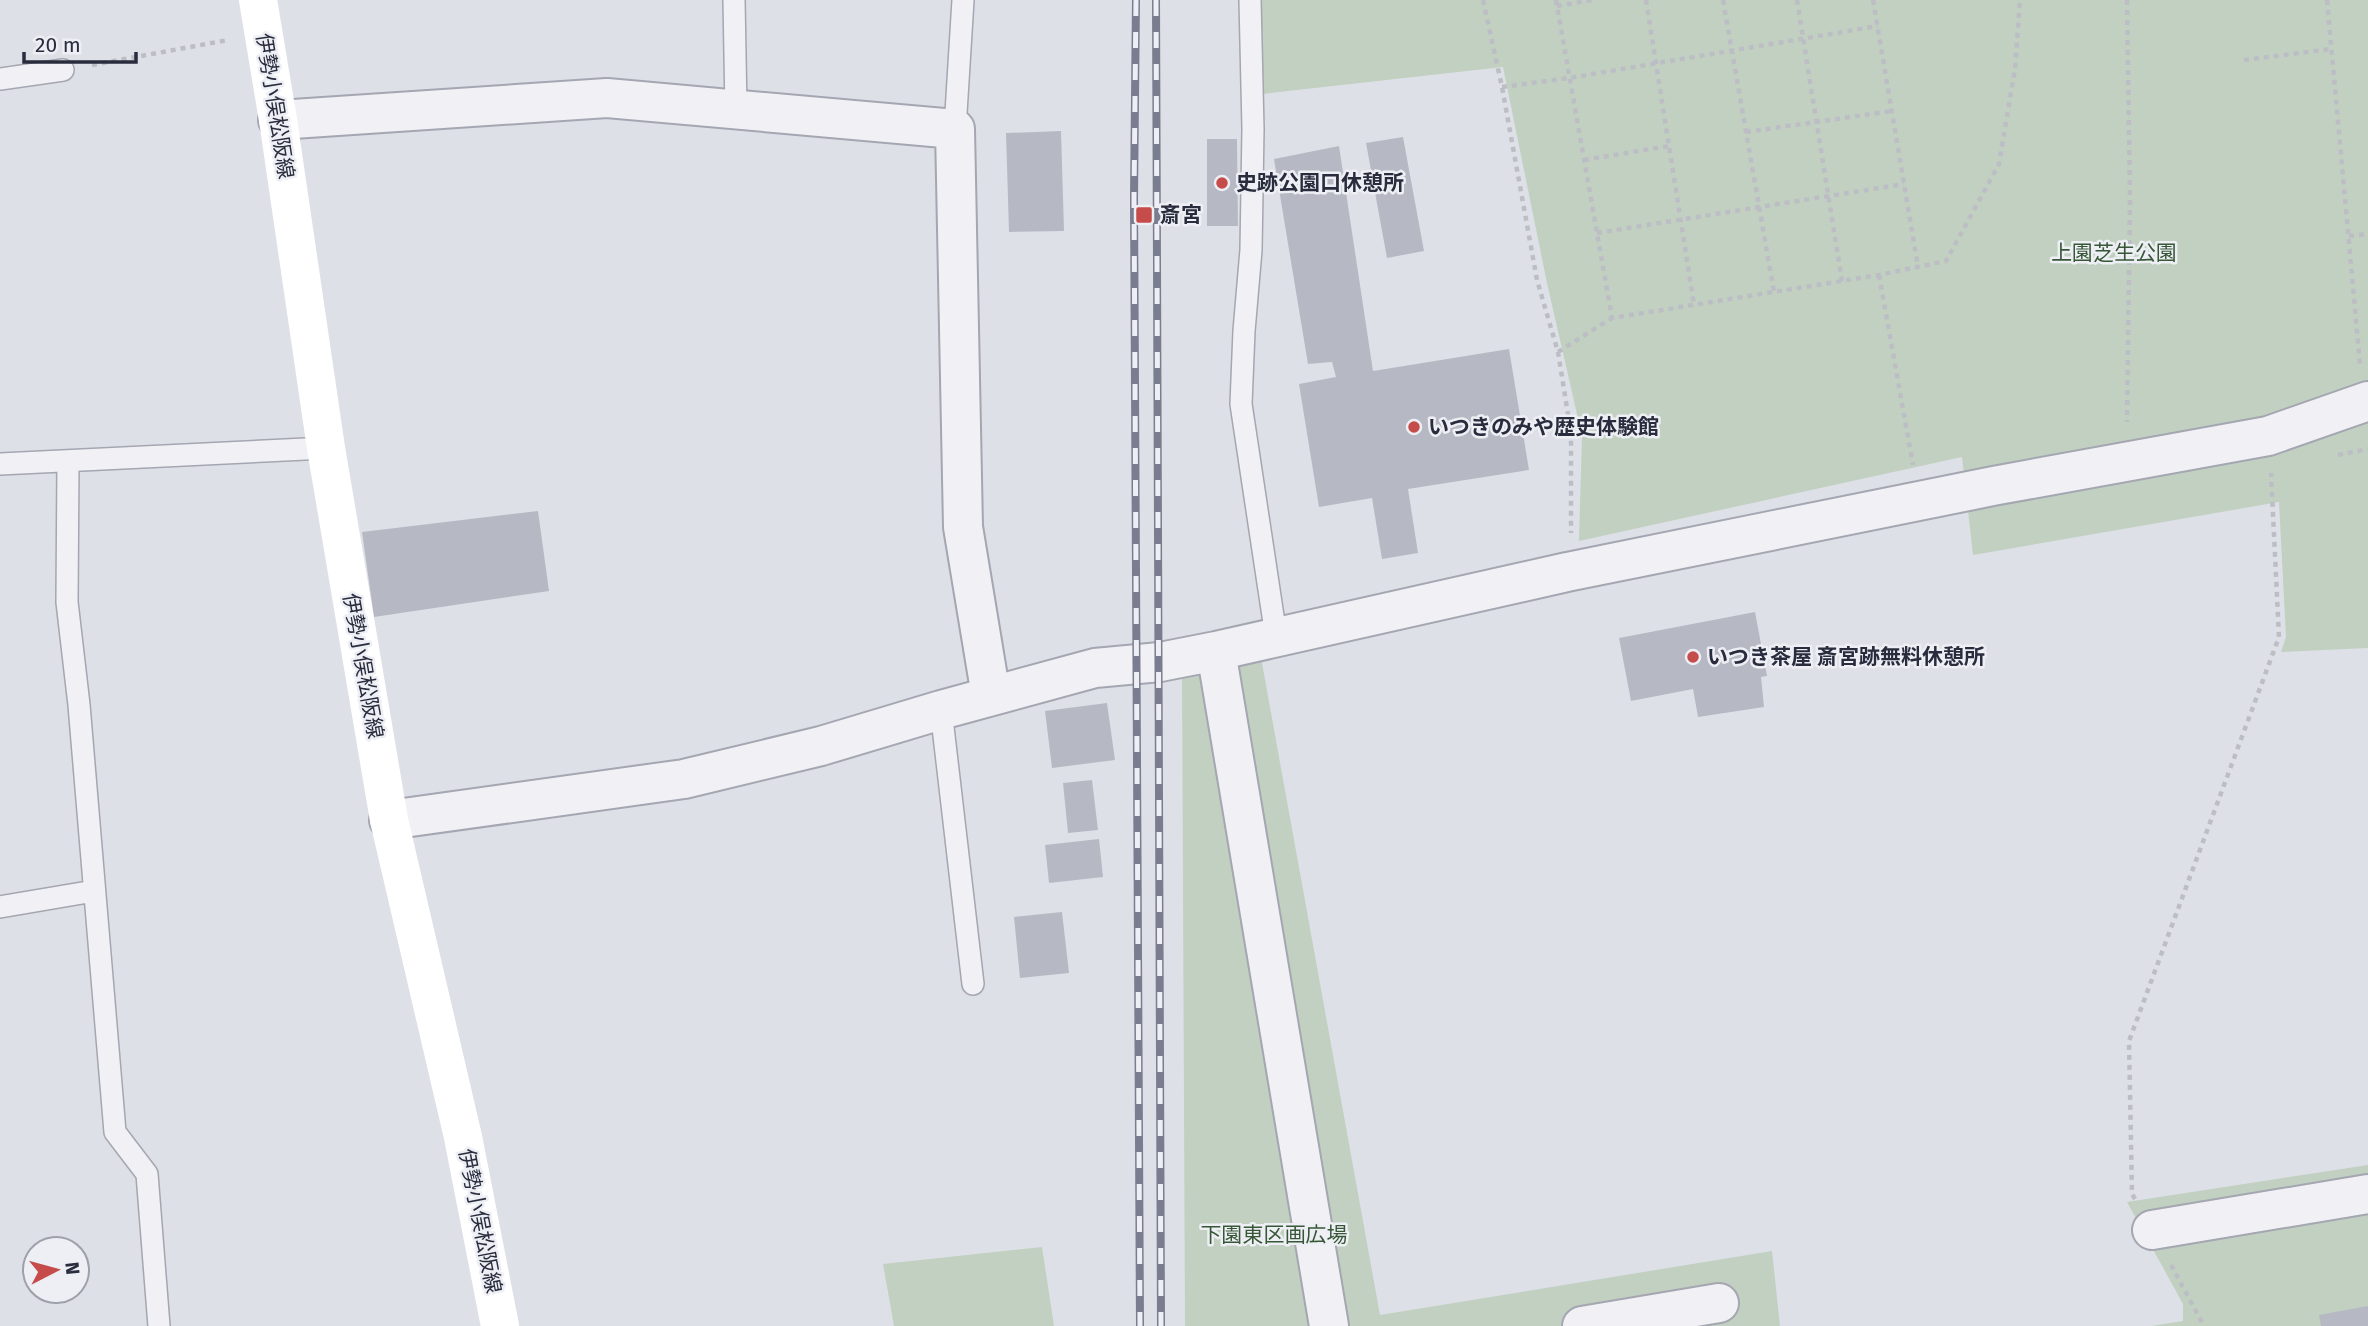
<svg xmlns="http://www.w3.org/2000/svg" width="2368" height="1326" font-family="'Fira Sans','Noto Sans JP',sans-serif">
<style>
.green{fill:#c1d0c0}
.building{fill:#b6b9c3}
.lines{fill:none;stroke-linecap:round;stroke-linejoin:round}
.lane-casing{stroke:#a4a6b1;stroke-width:24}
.street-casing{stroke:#a4a6b1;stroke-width:42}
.path{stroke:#bdbec5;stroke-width:4.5;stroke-dasharray:5 5;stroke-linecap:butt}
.lane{stroke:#f1f1f5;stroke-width:21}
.street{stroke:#f1f1f5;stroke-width:38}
.secondary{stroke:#fff;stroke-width:38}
.rail-casing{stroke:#797d8f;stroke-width:8}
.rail{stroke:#edeff4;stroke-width:5;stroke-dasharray:16;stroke-linecap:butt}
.poi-dot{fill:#c54c4a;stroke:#edeff4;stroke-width:2.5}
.labels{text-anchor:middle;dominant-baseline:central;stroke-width:5;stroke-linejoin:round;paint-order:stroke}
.street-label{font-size:21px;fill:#282c3d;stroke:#edeff4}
.poi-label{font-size:21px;font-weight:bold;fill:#282c3d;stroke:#edeff4;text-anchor:start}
.park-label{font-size:21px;fill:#375737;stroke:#edeff4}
</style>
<rect width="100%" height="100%" fill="#dee0e7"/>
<path class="green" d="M1260,0h1108v648l-87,4 5,-15 -7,-135 -306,53 -11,-98 -383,84 3,-105 -35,-153 -44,-216 -241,27z
M1260,652l120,663 392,-64 8,75h-595l-3,-655z
M2368,1165v161h-217l32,-5v-17l-56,-102z
M1042,1247l12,79h-160l-11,-62z"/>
<path class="building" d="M1061,131l3,100 -55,1 -3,-99z
M1403,137l21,114 -37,7 -21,-115z
M1207,139h30l1,87h-31z
M1339,146l34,225 136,-22 20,121 -121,19 10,64 -36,6 -10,-61 -53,9 -20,-123 37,-7 -4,-15 -24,2 -34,-205z
M538,511l11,80 -175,26 -12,-85z
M1755,612l12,64 -6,1 3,30 -66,10 -5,-28 -62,12 -12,-63z
M1107,703l8,57 -63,8 -7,-57z
M1092,780l6,50 -30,3 -5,-50z
M1099,839l4,38 -54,6 -4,-38z
M1062,912l7,61 -49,5 -6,-61z
M2368,1306v20h-47l-2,-11z"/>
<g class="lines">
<defs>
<path id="lane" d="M734,0l2,110
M1250,0l3,129 -2,121 -7,81 -3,73 35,232
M0,79l63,-9
M955,129l8,-129
M68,462l-1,140 12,103 36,427 32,42 12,152
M0,464l326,-16
M941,710l32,274
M0,907l94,-16"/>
<path id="street" d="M278,120l329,-22 348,31 8,398 28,169
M1216,651l113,675
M389,820l295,-41 137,-33 120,-36 154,-42 65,-6 56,-11 351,-79 426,-86 275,-50 100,-35
M2152,1230l216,-36
M1582,1326l137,-23"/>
</defs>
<use href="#lane" class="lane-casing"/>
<use href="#street" class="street-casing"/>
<path class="path" d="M1483,0l19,87 35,193 21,72 13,81v100
M1556,0l56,318 267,-43 67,-14 53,-97 16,-95 5,-69
M1646,0l48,305
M1723,0l51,292
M1797,0l45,281
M1873,0l45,267
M2127,0l3,198 -3,224
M2327,0l33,364
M1557,6l35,-6
M2244,60l87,-11
M92,65l136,-25
M1502,87l67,-9 309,-52
M1746,132l146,-21
M1584,160l85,-14
M1597,233l307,-49
M2349,236l19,-2
M1879,275l34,190
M1558,352l54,-34
M2338,455l30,-6
M2135,1199l-3,-5 -3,-153 150,-404 -8,-164
M2171,1265l33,61"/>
<use href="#lane" class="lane"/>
<use href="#street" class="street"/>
<path class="secondary" d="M258,0l20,120 48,328 63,372 74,317 37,189"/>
<defs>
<path id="rail" d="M1136,0l-2,198 6,1128
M1156,0l5,1326"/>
</defs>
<use href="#rail" class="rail-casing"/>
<use href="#rail" class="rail"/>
</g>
<g class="poi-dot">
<circle cx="1222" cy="183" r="7"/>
<rect x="1135" y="206" width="18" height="18" rx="3.5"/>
<circle cx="1414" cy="427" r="7"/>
<circle cx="1693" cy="657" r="7"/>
</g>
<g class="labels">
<g class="street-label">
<text transform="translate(275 106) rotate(81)">伊勢小俣松阪線</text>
<text transform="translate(363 666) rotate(80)">伊勢小俣松阪線</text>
<text transform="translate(480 1221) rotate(79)">伊勢小俣松阪線</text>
</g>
<g class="poi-label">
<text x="1236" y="183">史跡公園口休憩所</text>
<text x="1160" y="215">斎宮</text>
<text x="1428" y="427">いつきのみや歴史体験館</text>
<text x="1707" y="657">いつき茶屋 斎宮跡無料休憩所</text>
</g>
<g class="park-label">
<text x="2114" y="253">上園芝生公園</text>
<text x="1274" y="1235">下園東区画広場</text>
</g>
</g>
<g transform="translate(56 1270) rotate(84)"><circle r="33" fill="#edeff4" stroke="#9ea1ab" stroke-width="2"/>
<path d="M0-5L12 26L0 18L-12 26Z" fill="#c54c4a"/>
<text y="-10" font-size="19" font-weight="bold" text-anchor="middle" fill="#282c3d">N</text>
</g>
<path d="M24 52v10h112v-10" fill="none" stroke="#282c3d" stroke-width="3.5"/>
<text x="35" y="52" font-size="21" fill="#282c3d" stroke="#edeff4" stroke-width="5" paint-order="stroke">20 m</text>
</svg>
